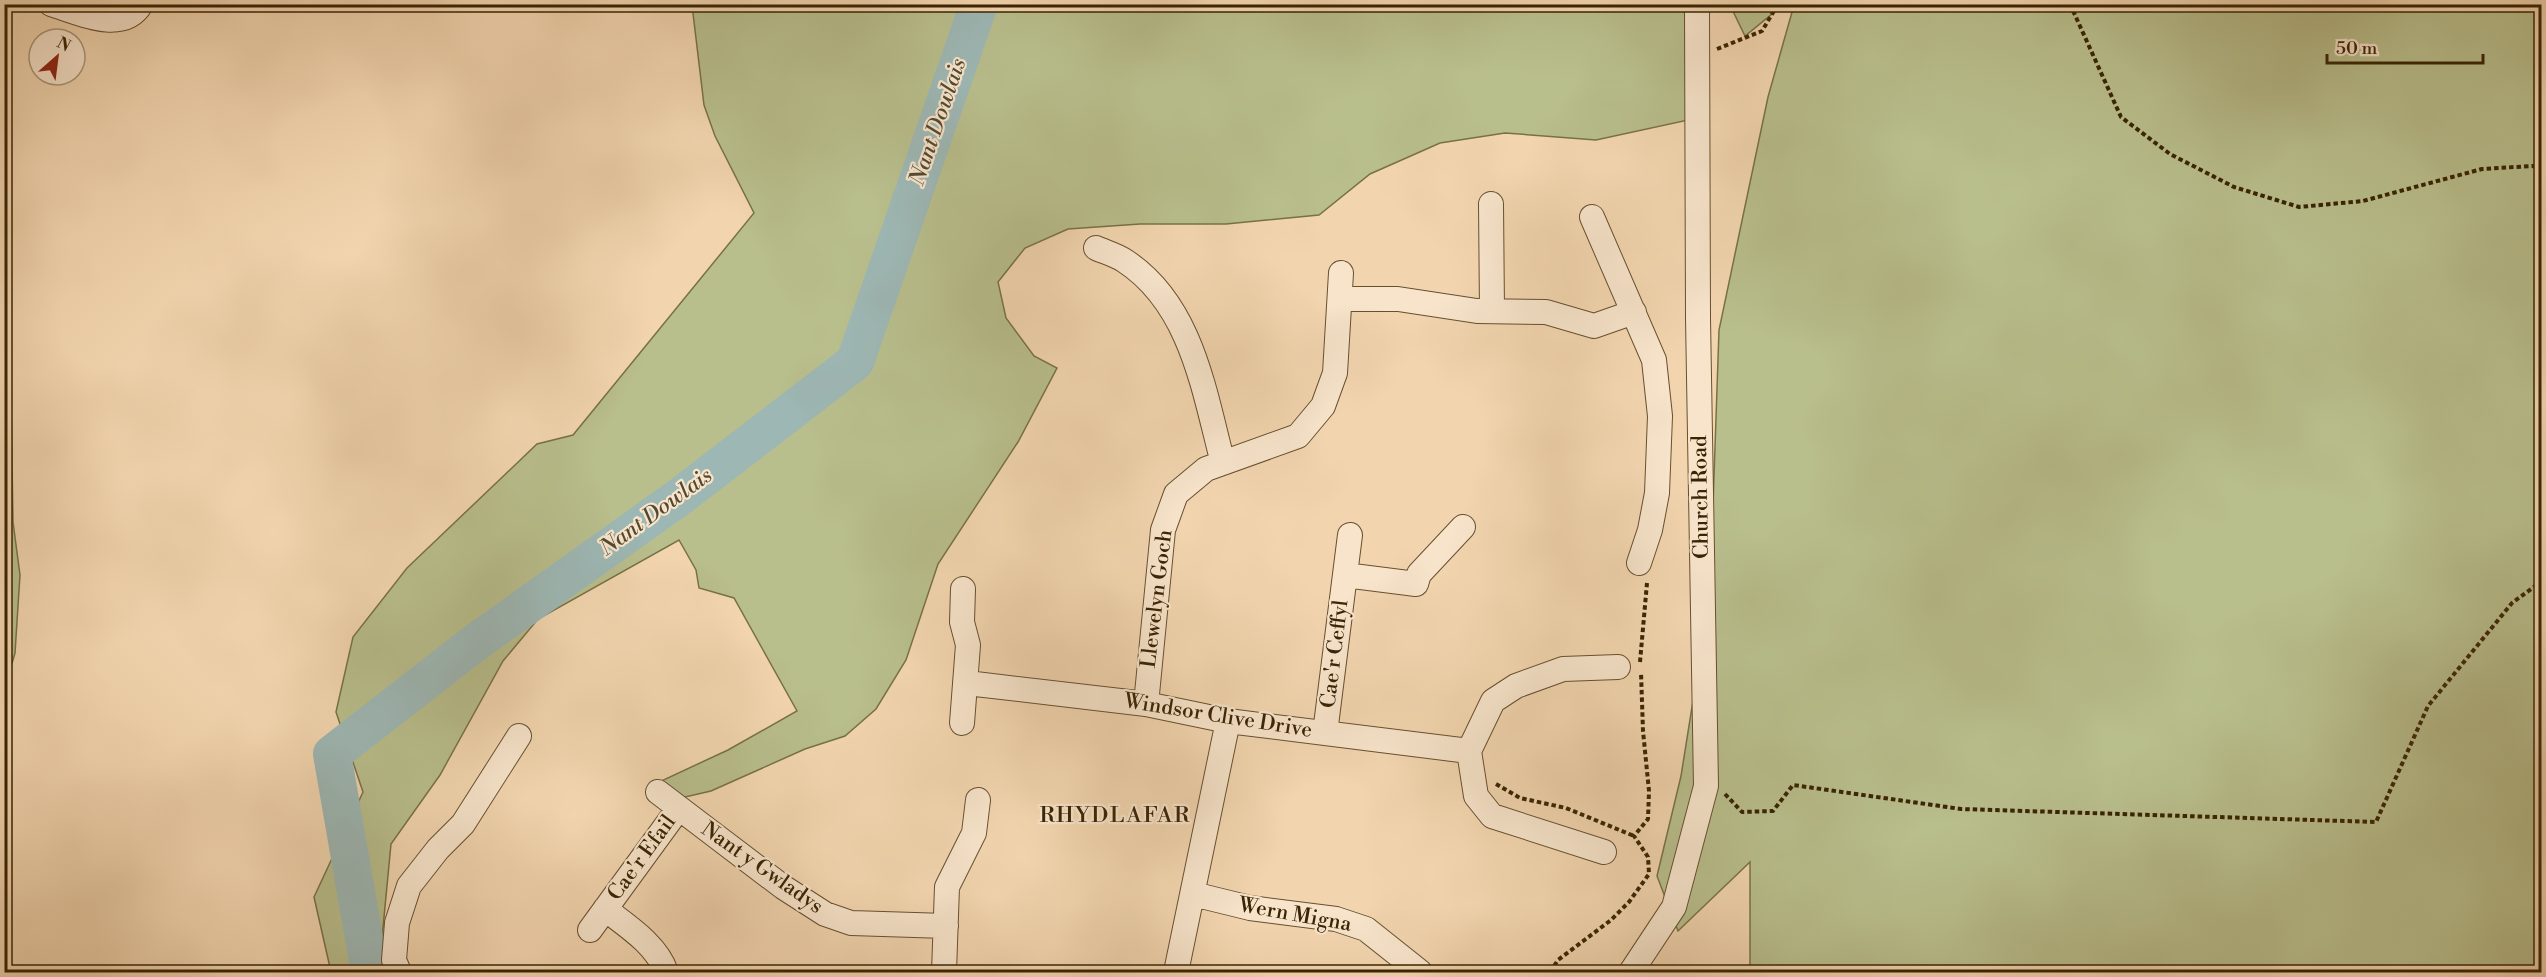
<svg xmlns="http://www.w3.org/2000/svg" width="2546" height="977" font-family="'Libre Bodoni',serif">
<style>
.green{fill:#b8be8c;stroke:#787148;stroke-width:1.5}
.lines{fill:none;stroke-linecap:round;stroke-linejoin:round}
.river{stroke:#9db7b4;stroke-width:38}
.minor-casing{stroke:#67502f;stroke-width:26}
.path{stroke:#392404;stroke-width:4;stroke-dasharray:4.5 3;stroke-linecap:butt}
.minor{stroke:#f7e4cb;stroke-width:24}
.labels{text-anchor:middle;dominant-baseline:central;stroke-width:4.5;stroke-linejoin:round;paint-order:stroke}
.street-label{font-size:21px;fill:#392404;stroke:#f7e4cb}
.water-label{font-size:22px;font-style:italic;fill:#524930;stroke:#f7e4cb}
.neighbourhood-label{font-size:22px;letter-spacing:1.5px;fill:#392404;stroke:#f7e4cb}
</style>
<rect width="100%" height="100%" fill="#f2d5af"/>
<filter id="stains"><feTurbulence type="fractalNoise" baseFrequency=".00333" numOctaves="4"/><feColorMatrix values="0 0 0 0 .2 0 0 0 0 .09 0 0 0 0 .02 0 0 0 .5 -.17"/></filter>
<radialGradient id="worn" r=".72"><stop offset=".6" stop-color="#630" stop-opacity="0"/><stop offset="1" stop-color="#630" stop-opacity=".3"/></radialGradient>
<path class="green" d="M692,5h997l4,114 -97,21 -91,-7 -65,10 -70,31 -51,41 -93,9h-86l-72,5 -43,19 -27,34 8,36 28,38 23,12 -39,74 -80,122 -32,96 -30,49 -31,27 -40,13 -94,42 -43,10 -9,-19 69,-32 69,-39 -63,-113 -35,-10 -3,-18 -17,-30 -141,79 -35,42 -63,114 -49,69 -11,115 8,13h-57l-17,-75 49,-105 -27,-80 17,-75 54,-69 130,-124 36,-9 181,-222 -39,-77 -11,-31z
M1730,5h53l-38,31z
M1794,5h747v967h-791v-110l-72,69 -21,-55 24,-100 29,-182 9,-264 49,-233z
M4,348l7,55 2,119 7,53 -5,78 -10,34z"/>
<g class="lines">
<path class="river" d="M375,972l-7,-11 -36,-207 144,-112 202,-144 177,-136 124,-358"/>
<defs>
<path id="minor" d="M51,4c26,8 72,31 90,0
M1491,204l1,107
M1592,217l62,143 6,56 -3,77 -7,37 -11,33
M1096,248c9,4 20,7 29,13 67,44 79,131 98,202
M1341,299h57l79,12 69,1 48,14 40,-14
M1345,575l71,9 3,-10 44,-47
M967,683l179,21 82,17 241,30
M1146,704l17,-174 13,-36 30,-25 92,-33 25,-30 12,-33 6,-100
M962,723l6,-78 -6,-23 1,-33
M1325,733l25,-198
M658,792l125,95 42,27 26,9 95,3
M1604,852l-112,-36 -16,-20 -7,-45 24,-50 23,-15 47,-17 55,-2
M1193,894l57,14 86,11 30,10 54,43
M605,909c22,17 52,36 61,63
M590,930l89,-122
M399,972l-5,-12 3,-37 12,-37 29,-37 25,-25 56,-88
M944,972l3,-85 27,-54 4,-33
M1176,972l52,-251
M1631,972l43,-65 32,-121 -8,-468 -1,-314"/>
</defs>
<use href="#minor" class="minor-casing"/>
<path class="path" d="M2070,4l51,113 49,37 64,33 65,20 64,-6 119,-32 50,-3 10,2
M1717,49l45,-18 16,-27
M1640,662l7,-79
M1496,784l24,14 46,10 68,28
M1725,794l17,18 31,-1 20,-26 168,24 415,13 52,-116 84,-103 30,-22
M1550,972l8,-12 53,-40 18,-18 20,-28 -1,-17 -14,-21 14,-17 1,-28 -6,-60 -2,-59"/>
<use href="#minor" class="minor"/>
</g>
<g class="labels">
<g class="street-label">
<text transform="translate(1701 497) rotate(-91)">Church Road</text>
<text transform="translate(1157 599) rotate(-83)">Llewelyn Goch</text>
<text transform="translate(1335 654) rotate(-83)">Cae'r Ceffyl</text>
<text transform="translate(1218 716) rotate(9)">Windsor Clive Drive</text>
<text transform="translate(642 858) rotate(-54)">Cae'r Efail</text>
<text transform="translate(762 868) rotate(35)">Nant y Gwladys</text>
<text transform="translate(1295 915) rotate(10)">Wern Migna</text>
</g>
<g class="water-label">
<text transform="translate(938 122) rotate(-71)">Nant Dowlais</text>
<text transform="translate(656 512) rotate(-36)">Nant Dowlais</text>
</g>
<g class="neighbourhood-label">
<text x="1115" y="815">RHYDLAFAR</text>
</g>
</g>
<rect width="2546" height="977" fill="none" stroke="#f2d5af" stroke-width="24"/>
<rect x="6" y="6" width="2534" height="965" fill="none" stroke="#392404" stroke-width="3"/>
<rect x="12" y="12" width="2522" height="953" fill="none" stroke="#392404" stroke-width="1.5"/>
<g transform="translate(57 57) rotate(28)"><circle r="28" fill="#f7e4cb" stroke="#ab977b" stroke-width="1.5"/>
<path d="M0-4.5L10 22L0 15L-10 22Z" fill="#8f2418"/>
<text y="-9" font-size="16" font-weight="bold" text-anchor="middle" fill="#392404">N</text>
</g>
<path d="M2327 54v9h156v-9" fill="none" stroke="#392404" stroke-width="3"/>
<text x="2336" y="54" font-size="18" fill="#392404" stroke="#f7e4cb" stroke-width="4.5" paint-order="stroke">50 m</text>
<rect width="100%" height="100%" filter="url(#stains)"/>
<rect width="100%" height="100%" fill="url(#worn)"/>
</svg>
